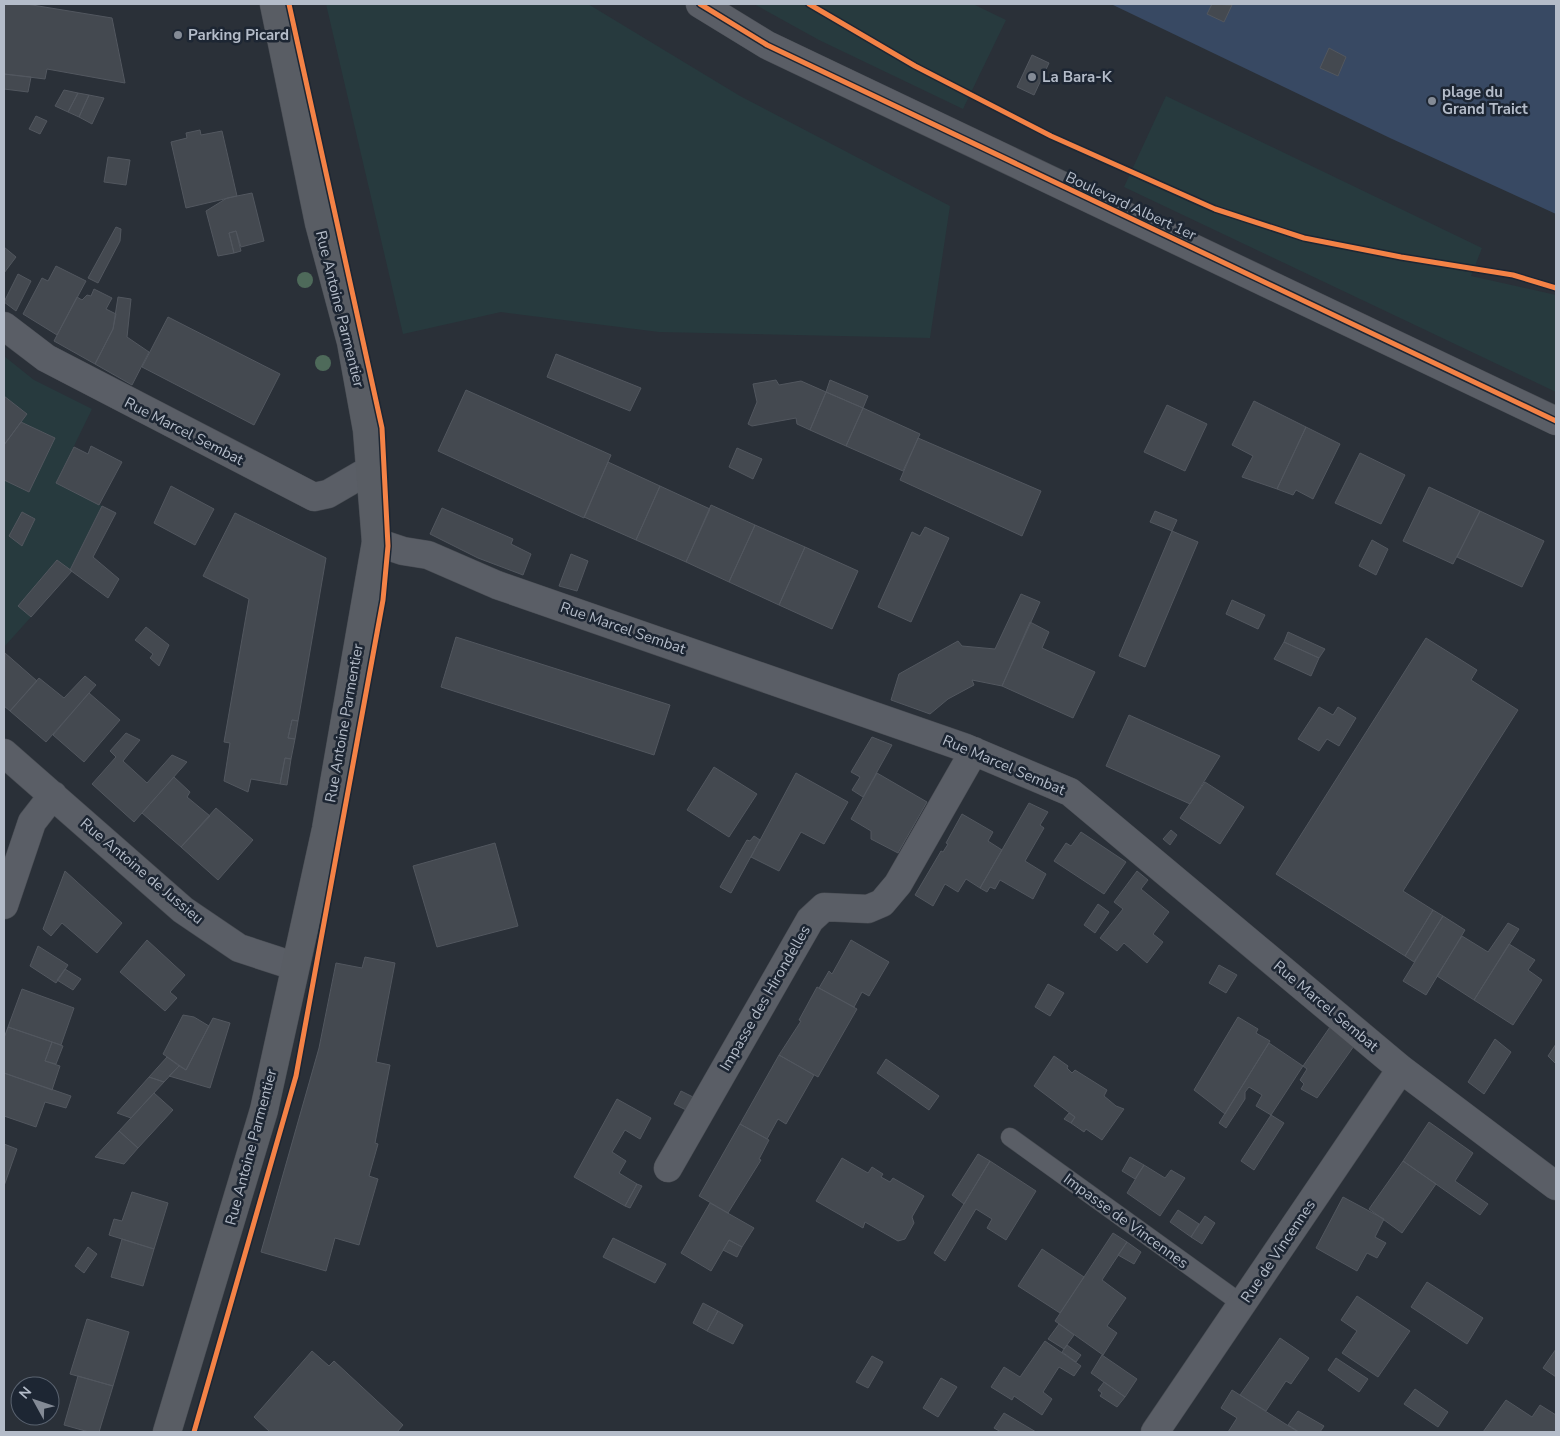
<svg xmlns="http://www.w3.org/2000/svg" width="1560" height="1436" font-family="'Nunito Sans',sans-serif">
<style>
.green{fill:#273a3e;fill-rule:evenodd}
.water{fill:#384963}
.building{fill:#444950;stroke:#52575f}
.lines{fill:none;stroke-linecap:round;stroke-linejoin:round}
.service-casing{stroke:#484c53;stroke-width:19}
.minor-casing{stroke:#484c53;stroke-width:29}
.tertiary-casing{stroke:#484c53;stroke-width:29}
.secondary-casing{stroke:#484c53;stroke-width:29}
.service{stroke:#5a5e66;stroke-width:18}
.minor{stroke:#5a5e66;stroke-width:28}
.tertiary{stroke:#5a5e66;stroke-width:28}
.secondary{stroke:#595d64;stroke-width:28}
.cycleway-casing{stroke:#1d2633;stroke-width:8}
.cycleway{stroke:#f48246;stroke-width:5}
.tree{fill:#4e6a5a}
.poi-dot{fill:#848b96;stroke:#1d2633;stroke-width:2}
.labels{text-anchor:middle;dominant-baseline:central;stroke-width:5;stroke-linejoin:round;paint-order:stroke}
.poi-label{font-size:15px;font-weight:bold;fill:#b4bcc9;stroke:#1d2633;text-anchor:start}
.street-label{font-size:15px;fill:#b4bcc9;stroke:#1d2633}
</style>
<rect width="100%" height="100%" fill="#2a3038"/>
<path class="green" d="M326,4h262l152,92 210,110 -20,132 -271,-6 -158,-20 -98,22z
M754,4h219l33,16 -43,89 -144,-69z
M1166,96l316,152 -11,28 85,19v97l-432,-205z
M4,356l30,24 58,29 -36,74 46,23 -32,64 -13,-10 -39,46 13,11 -27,30v-167l25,12 26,-54 -34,-16 6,-8 -23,-18zM22,512l13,7 -13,27 -13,-10z"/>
<path class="water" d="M1111,4h445v210l-166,-76z"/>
<path class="building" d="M4,4h22l86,14 13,65 -78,-14 -2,10 -41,-5z
M1212,4l20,1 -8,17 -17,-8z
M1329,48l17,9 -8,19 -18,-8z
M1032,55l17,8 -15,32 -17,-8z
M4,74l27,3 -3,15 -24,-3z
M64,90l14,3 -10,19 -13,-6z
M78,93l11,2 -10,22 -11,-5z
M89,95l15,3 -12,26 -13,-7z
M36,116l11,5 -7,13 -11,-5z
M200,130l1,5 21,-4 15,65 -51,12 -15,-66 16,-4 -1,-5z
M108,157l22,3 -4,25 -22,-3z
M252,193l12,48 -23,6 -5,-16 -7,2 5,20 -16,3 -12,-45 21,-13z
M116,227l5,2 -1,12 -22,42 -10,-5z
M236,231l5,20 -7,2 -5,-20z
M4,247l12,10 -12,16z
M56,266l30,15 -29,54 -34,-21 19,-36 6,3z
M18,274l13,7 -15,30 -12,-9z
M94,289l18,9 -6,11 10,5 -3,15 -18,35 -41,-23 23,-44 5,3 5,-5 4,1z
M118,297l13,2 -4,38 22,15 -17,33 -37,-21 18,-35z
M168,317l112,57 -26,51 -112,-58z
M556,354l85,34 -11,23 -83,-34z
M776,380l3,5 22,-4 25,11 -16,38 -13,-6 -1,-6 -44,8 -4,-2 9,-22 -4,-18z
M830,380l38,16 -5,12 -37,-16z
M466,390l145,65 -27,63 -146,-67z
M826,392l37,16 -17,38 -36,-16z
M4,396l23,18 -23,31z
M1254,401l52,26 -29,62 -35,-12 11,-21 -21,-11z
M1167,405l40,19 -22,47 -41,-19z
M863,408l57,26 -17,37 -57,-25z
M21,422l34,16 -26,54 -25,-12v-35z
M1306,427l34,17 -27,55 -17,-9 -3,5 -16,-6z
M918,438l123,53 -19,45 -122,-56z
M91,446l31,16 -23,43 -43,-22 18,-36 14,7z
M737,448l25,11 -9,20 -24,-12z
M1360,453l45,22 -24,49 -46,-21z
M608,462l52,24 -24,54 -52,-23z
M171,486l43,23 -19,36 -41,-22z
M660,486l50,23 -24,53 -50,-22z
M1429,487l51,24 -27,53 -50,-23z
M711,505l44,20 -26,57 -43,-20z
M102,506l14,7 -23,44 26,22 -11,19 -38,-28z
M442,508l71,31 -2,5 20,10 -8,21 -45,-17 -48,-24z
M1155,511l22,9 -5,11 -22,-9z
M1480,511l64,30 -22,46 -65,-30z
M22,512l13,7 -13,27 -13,-10z
M235,513l91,45 -28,163 -6,-1 -4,18 7,1 -4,20 -6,-1 -5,26 -29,-5 -3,13 -24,-11 6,-38 -6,-1 25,-143 -46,-23z
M755,525l50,22 -26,58 -50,-23z
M925,527l24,11 -38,84 -33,-15 34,-75 8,4z
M1172,531l26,11 -53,125 -26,-11z
M1372,540l16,9 -12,26 -17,-9z
M805,547l53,24 -26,58 -53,-24z
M571,554l17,7 -11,30 -18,-5z
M57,560l15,11 -41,46 -13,-11z
M1021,594l19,8 -38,84 -30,-6 2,5 -26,14 -18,15 -39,-14 8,-26 59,-33 4,5 33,3z
M1232,600l33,15 -7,14 -32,-15z
M1030,622l19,10 -7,16 53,24 -22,46 -71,-32z
M146,627l23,18 -10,21 -9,-8 3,-4 -18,-14z
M1288,632l37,17 -6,9 -35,-16z
M456,637l214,68 -16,50 -213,-68z
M1426,638l51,32 -6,10 47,30 -115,181 30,19 -28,46 -129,-82z
M1284,642l35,16 -8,18 -37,-17z
M5,653l32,28 -27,30 -6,-5z
M85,676l11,9 -50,57 -36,-31 29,-33 25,20z
M89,693l31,27 -36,42 -31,-27z
M1319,707l14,8 5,-8 18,11 -17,28 -12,-7 -8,12 -21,-12z
M1129,715l91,41 -30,48 -84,-38z
M292,720l6,1 -3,18 -7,-1z
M126,733l14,7 -17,21 24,22 25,-28 15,7 -53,60 -42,-38 24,-27 -6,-6z
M872,737l20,8 -29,52 -11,-7 8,-13 -9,-5z
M285,758l6,1 -4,26 -7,-1z
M714,767l43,27 -28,43 -42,-27z
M796,773l52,29 -24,42 -23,-12 -22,39 -28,-14z
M877,773l50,29 -29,51 -27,-14v-8l-20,-12z
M174,777l16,15 -3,5 23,19 -29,31 -39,-34z
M1205,782l39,25 -24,37 -40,-26z
M1029,803l19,9 -8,13 4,3 -19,33 21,13 -13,25 -33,-19 -5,9 -5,-2 -3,5 -7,-4z
M216,808l37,32 -35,40 -37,-33z
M962,814l31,18 -5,9 14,9 -22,38 -14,-9 -8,13 -13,-8 -12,22 -18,-11 26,-44 2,1 5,-8 -2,-1z
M1171,830l6,5 -7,10 -7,-6z
M1081,832l45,30 -22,32 -50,-33 12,-18 5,3z
M754,836l6,4 -29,53 -11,-6 27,-47 3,1z
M495,843l23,83 -81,21 -24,-81z
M65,871l57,52 -25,30 -35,-30 -11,13 -8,-7z
M1137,871l11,9 -7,9 28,23 -16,22 10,8 -16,21 -23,-20 -7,8 -17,-13 23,-29 -9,-7z
M1098,904l11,8 -14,21 -11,-8z
M1433,910l10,6 -29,46 -9,-6z
M1443,916l22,14 -39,65 -23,-14z
M1508,923l11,6 -45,71 -37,-24 25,-40 26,16z
M147,940l38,35 -15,17 7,6 -12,13 -45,-39z
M851,940l38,22 -20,34 -7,-4 -8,15 -35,-19 10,-17 3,3z
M1509,944l26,16 -7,10 14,10 -29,45 -39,-25z
M38,946l30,19 -12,18 -26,-17z
M365,957l30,6 -19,99 14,3 -15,78 3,1 -9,32 9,3 -19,66 -24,-7 -9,33 -65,-19 58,-204 17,-85 26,5z
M1219,965l18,10 -11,18 -17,-10z
M65,969l16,10 -8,11 -16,-10z
M1048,984l16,9 -14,23 -15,-9z
M817,987l40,22 -39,68 -39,-22 22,-34 -2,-1z
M22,989l52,19 -13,37 -53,-18z
M183,1015l11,2 15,9 -23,44 -23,-16z
M1238,1017l20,12 -2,4 14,8 -45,73 -31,-24z
M213,1018l17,5 -20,65 -41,-12 10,-10 7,4z
M8,1027l44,15 -7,19 15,5 -8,24 -48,-17v-35z
M1330,1027l24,19 -37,52 -16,-9 3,-5 -4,-4 7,-11 -4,-3z
M1495,1039l16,13 -27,42 -16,-12z
M52,1042l11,4 -7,18 -11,-3z
M1269,1043l34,23 -32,49 -15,-9 6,-11 -13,-8 -4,5v7l-19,29 -7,-5z
M1556,1044v20l-8,-8z
M779,1055l35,20 -28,49 -8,-5 -11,20 -27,-15z
M1054,1056l14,10 -1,2 5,5 3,-3 32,20 -3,6 12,10 8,3 -22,31 -16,-11 -2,3 -13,-9 4,-6 -41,-31z
M167,1057l12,9 -15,16 -15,-5z
M886,1059l53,37 -10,14 -52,-37z
M4,1073l67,23 -5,12 -21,-6 -9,25 -32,-11z
M149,1077l15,5 -33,36 -14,-5z
M681,1091l12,6 -7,13 -12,-6z
M154,1093l19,17 -35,38 -19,-17z
M617,1099l34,19 -11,21 -15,-9 -13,22 14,9 -7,12 18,11 -12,22 -51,-29z
M1069,1113l6,4 -4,6 -7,-4z
M1271,1115l13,8 -30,47 -13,-9z
M1429,1122l44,31 -18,28 33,23 -8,11 -77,-54z
M740,1124l29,16 -10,19 2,1 -33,53 -29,-17z
M119,1131l19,17 -14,16 -29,-7z
M4,1144l13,5 -13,37z
M978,1154l12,7 -26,43 -12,-9z
M1130,1157l14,8 -9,14 -13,-8z
M842,1158l26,15 4,-6 11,7 -2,3 9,5 3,-4 31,18 -12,21 2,6 -9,16 -7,2 -33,-19 -2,6 -47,-27z
M990,1161l46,30 -30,49 -19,-12 5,-9 -16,-10 -31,52 -11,-8z
M1403,1161l33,23 -34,49 -33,-24z
M1144,1165l21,13 6,-8 14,8 -25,38 -33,-23z
M637,1184l5,2 -12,22 -5,-2z
M132,1192l36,11 -14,46 -45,-14 5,-16 8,2z
M1343,1197l41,22 -9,18 11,6 -9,15 -10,-5 -10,18 -41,-23z
M710,1203l44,25 -12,19 -13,-7 -18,31 -30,-18z
M1178,1210l21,14 -8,13 -21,-15z
M1205,1216l10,7 -13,21 -11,-7z
M1113,1233l14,9 -25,38 24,18 -19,28 10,7 -14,22 -48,-34z
M613,1238l53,26 -11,19 -52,-26z
M122,1239l32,10 -11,37 -32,-9z
M729,1240l13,7 -5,10 -14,-7z
M1127,1242l14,10 -7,12 -16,-9z
M88,1247l9,7 -13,19 -9,-7z
M1042,1249l42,28 -24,36 -42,-27z
M1427,1282l56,36 -16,26 -56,-37z
M1357,1296l53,35 -32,46 -36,-24 15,-22 -16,-11z
M703,1303l15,8 -11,20 -14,-8z
M718,1311l25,14 -10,19 -26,-13z
M87,1319l42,13 -16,54 -43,-12z
M1059,1324l15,11 -10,14 -16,-10z
M1280,1338l29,20 -18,26 -5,-3 -20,30 -26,-16z
M1045,1341l36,25 -7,10 -15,-9 -16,25 9,7 -10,16 -28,-19 -2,4 -21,-13 13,-20 16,10z
M1067,1345l14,10 -5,7 -14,-10z
M1556,1349v28l-13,-9z
M312,1351l17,15 5,-5 69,64 -6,7h-127l-16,-15z
M1102,1355l35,24 -12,18 -34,-24z
M872,1356l11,6 -15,26 -12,-6z
M1336,1358l32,21 -9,13 -31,-22z
M78,1376l35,10 -14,46h-10l-25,-7z
M941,1378l16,9 -19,30 -15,-9z
M1104,1382l21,15 -8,10 -17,-11 2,-3 -4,-3z
M1415,1389l33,23 -10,15 -34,-23z
M1232,1390l8,5 58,37h-70l9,-14 -16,-10z
M1506,1400l26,17 8,-12 16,10v17h-73z
M1298,1411l26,15 -4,6h-21l-11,-7z
M1004,1413l32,19h-35l-7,-4z"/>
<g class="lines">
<defs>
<path id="service" d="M1010,1137l232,167"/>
<path id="minor" d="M4,326l42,32 268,139 14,-3 43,-25
M376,542l27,9 25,4 69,30 469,163 104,44 331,277 155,117
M4,753l179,157 56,38 55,18
M4,905l28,-83 21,-27
M668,1168l142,-248 14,-13 44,2 14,-6 16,-19 76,-133
M1155,1432l246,-363"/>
<path id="tertiary" d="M700,4l67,41 789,376"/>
<path id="secondary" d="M167,1432l97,-322 62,-281 50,-287 -9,-112 -16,-88 -32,-119 -45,-219"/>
</defs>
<use href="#service" class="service-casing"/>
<use href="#minor" class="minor-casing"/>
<use href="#tertiary" class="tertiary-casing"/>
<use href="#secondary" class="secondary-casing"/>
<use href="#service" class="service"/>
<use href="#minor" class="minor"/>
<use href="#tertiary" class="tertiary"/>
<use href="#secondary" class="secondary"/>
<defs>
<path id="cycleway" d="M700,4l67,41 789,376
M809,4l106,62 136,70 164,73 89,29 97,19 112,18 43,13
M194,1432l102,-356 87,-476 5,-54 -6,-118 -93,-424"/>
</defs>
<use href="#cycleway" class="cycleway-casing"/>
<use href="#cycleway" class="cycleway"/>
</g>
<g class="tree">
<circle cx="305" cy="280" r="8"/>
<circle cx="323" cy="363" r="8"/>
</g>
<g class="poi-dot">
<circle cx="178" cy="35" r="5"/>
<circle cx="1032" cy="77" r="5"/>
<circle cx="1432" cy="101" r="5"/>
</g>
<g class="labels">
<g class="poi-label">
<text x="188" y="35">Parking Picard</text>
<text x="1042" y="77">La Bara-K</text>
<text x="1442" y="92">plage du<tspan x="1442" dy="17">Grand Traict</tspan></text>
</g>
<g class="street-label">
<text transform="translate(1131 206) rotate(25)">Boulevard Albert 1er</text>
<text transform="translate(340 309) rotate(76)">Rue Antoine Parmentier</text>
<text transform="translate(184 431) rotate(27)">Rue Marcel Sembat</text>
<text transform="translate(623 628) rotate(19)">Rue Marcel Sembat</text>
<text transform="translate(344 723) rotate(-80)">Rue Antoine Parmentier</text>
<text transform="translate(1004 765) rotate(23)">Rue Marcel Sembat</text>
<text transform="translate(142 871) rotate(40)">Rue Antoine de Jussieu</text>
<text transform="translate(765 998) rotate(-60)">Impasse des Hirondelles</text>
<text transform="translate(1326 1006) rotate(40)">Rue Marcel Sembat</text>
<text transform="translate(251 1147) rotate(-75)">Rue Antoine Parmentier</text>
<text transform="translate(1126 1221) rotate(36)">Impasse de Vincennes</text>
<text transform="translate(1278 1251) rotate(-56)">Rue de Vincennes</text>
</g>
</g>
<rect width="1560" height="1436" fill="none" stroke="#b4bcc9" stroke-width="10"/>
<g transform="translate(35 1401) rotate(310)"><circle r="24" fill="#1d2633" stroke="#59626f"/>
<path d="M0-4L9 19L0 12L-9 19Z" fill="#848b96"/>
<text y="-8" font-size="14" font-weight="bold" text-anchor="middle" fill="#b4bcc9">N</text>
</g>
</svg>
